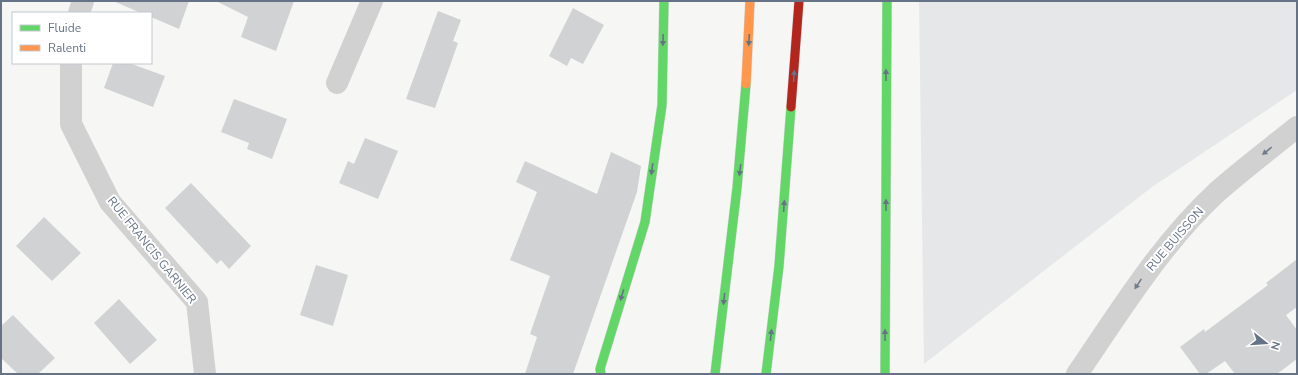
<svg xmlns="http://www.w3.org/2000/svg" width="1298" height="375" font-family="'Nunito Sans',sans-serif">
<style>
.built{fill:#e6e7e8}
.building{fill:#d1d2d3}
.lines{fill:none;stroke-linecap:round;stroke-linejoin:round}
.fast-casing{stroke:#d2d3d4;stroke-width:10}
.slow-casing{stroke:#d2d3d4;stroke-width:10}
.jam-casing{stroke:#d2d3d4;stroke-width:10}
.street{stroke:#d1d1d2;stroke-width:22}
.fast{stroke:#63d668;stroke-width:9}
.slow{stroke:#ff974d;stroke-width:9}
.jam{stroke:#b3261e;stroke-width:9}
.oneway{fill:#667386}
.oneway2{fill:#717c8e}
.labels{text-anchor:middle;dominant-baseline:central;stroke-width:4;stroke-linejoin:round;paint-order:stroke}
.street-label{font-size:12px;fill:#667386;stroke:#fff}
</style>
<rect width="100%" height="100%" fill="#f6f6f5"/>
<path class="built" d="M919,1h378v89l-145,97 -228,177z"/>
<path class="building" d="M113,1h76l-10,28 -28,-12v-4h-10z
M216,1h78l-18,50 -35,-14 7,-20z
M573,8l31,17 -21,39 -12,-6 -4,8 -18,-10z
M438,11l23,9 -8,21 5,2 -23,65 -29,-9z
M113,63h16l36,13 -12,31 -49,-19z
M234,99l53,20 -15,40 -25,-10 2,-6 -28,-11z
M365,138l33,13 -20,48 -39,-16 9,-22 6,3z
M611,152l30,14 -4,26 -64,182h-48l12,-37 -7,-3 20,-58 -40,-16 27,-68 -21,-10 9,-21 72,33z
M191,183l60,63 -22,23 -8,-9 -4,4 -52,-56z
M44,217l37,36 -29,28 -36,-35z
M1297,259v48l-11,8 11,15v29l-20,15h-42l-10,-13 -19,13h-6l-20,-27 24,-18 1,3 63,-47 -2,-2z
M316,265l32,10 -15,51 -33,-11z
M119,299l38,41 -27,24 -36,-41z
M13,315l42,43 -17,16h-20l-17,-16v-32z"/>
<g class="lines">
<defs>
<path id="fast" d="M601,374l-1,-5 45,-147 17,-117 2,-104
M715,374l22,-186 9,-104
M766,374l13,-108 12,-159
M885,374l2,-373"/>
<path id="slow" d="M746,84l4,-83"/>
<path id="jam" d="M791,107l8,-106"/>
</defs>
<use href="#fast" class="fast-casing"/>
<use href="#slow" class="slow-casing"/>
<use href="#jam" class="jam-casing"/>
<path class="street" d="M79,13l4,-12
M71,63v61l39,78 87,100 8,72
M337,83l35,-82
M1077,374c43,-63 84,-130 140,-182 26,-23 54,-44 80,-65"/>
<use href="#fast" class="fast"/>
<use href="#slow" class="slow"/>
<use href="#jam" class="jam"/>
</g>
<defs><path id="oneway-solid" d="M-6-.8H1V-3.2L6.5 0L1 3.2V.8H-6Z"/></defs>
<g class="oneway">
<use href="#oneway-solid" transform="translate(663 40) rotate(91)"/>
<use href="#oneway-solid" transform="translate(749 40) rotate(93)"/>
<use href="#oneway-solid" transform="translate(886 75) rotate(-90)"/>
<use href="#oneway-solid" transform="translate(794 76) rotate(-86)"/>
<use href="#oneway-solid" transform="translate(652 169) rotate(98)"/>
<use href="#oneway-solid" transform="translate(740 170) rotate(97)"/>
<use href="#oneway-solid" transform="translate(886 205) rotate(-90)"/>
<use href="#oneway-solid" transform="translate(784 206) rotate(-86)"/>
<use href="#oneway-solid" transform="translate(622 295) rotate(107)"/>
<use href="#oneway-solid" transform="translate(724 299) rotate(96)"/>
<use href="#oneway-solid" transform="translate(771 335) rotate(-83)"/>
<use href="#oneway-solid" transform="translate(885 335) rotate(-90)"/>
</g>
<g class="oneway2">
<use href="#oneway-solid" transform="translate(1267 151) rotate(141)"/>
<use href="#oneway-solid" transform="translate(1138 284) rotate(124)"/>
</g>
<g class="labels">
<g class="street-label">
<text transform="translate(1175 239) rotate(-49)">RUE BUISSON</text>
<text transform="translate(152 250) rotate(51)">RUE FRANCIS GARNIER</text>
</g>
</g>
<rect width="1298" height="375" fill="none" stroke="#667386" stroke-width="4"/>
<rect x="12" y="12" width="140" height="52" fill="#ffffff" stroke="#c2c7cf"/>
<rect x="20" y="25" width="20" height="6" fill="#63d668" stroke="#c2c7cf"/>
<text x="48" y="32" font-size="12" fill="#667386">Fluide</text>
<rect x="20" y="45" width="20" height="6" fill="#ff974d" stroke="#c2c7cf"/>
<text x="48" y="52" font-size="12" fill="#667386">Ralenti</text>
<g transform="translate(1266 343) rotate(107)" stroke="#ffffff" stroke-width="3" paint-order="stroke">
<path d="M0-3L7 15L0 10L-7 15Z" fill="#667386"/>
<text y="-6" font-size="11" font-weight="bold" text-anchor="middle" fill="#667386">N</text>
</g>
</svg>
